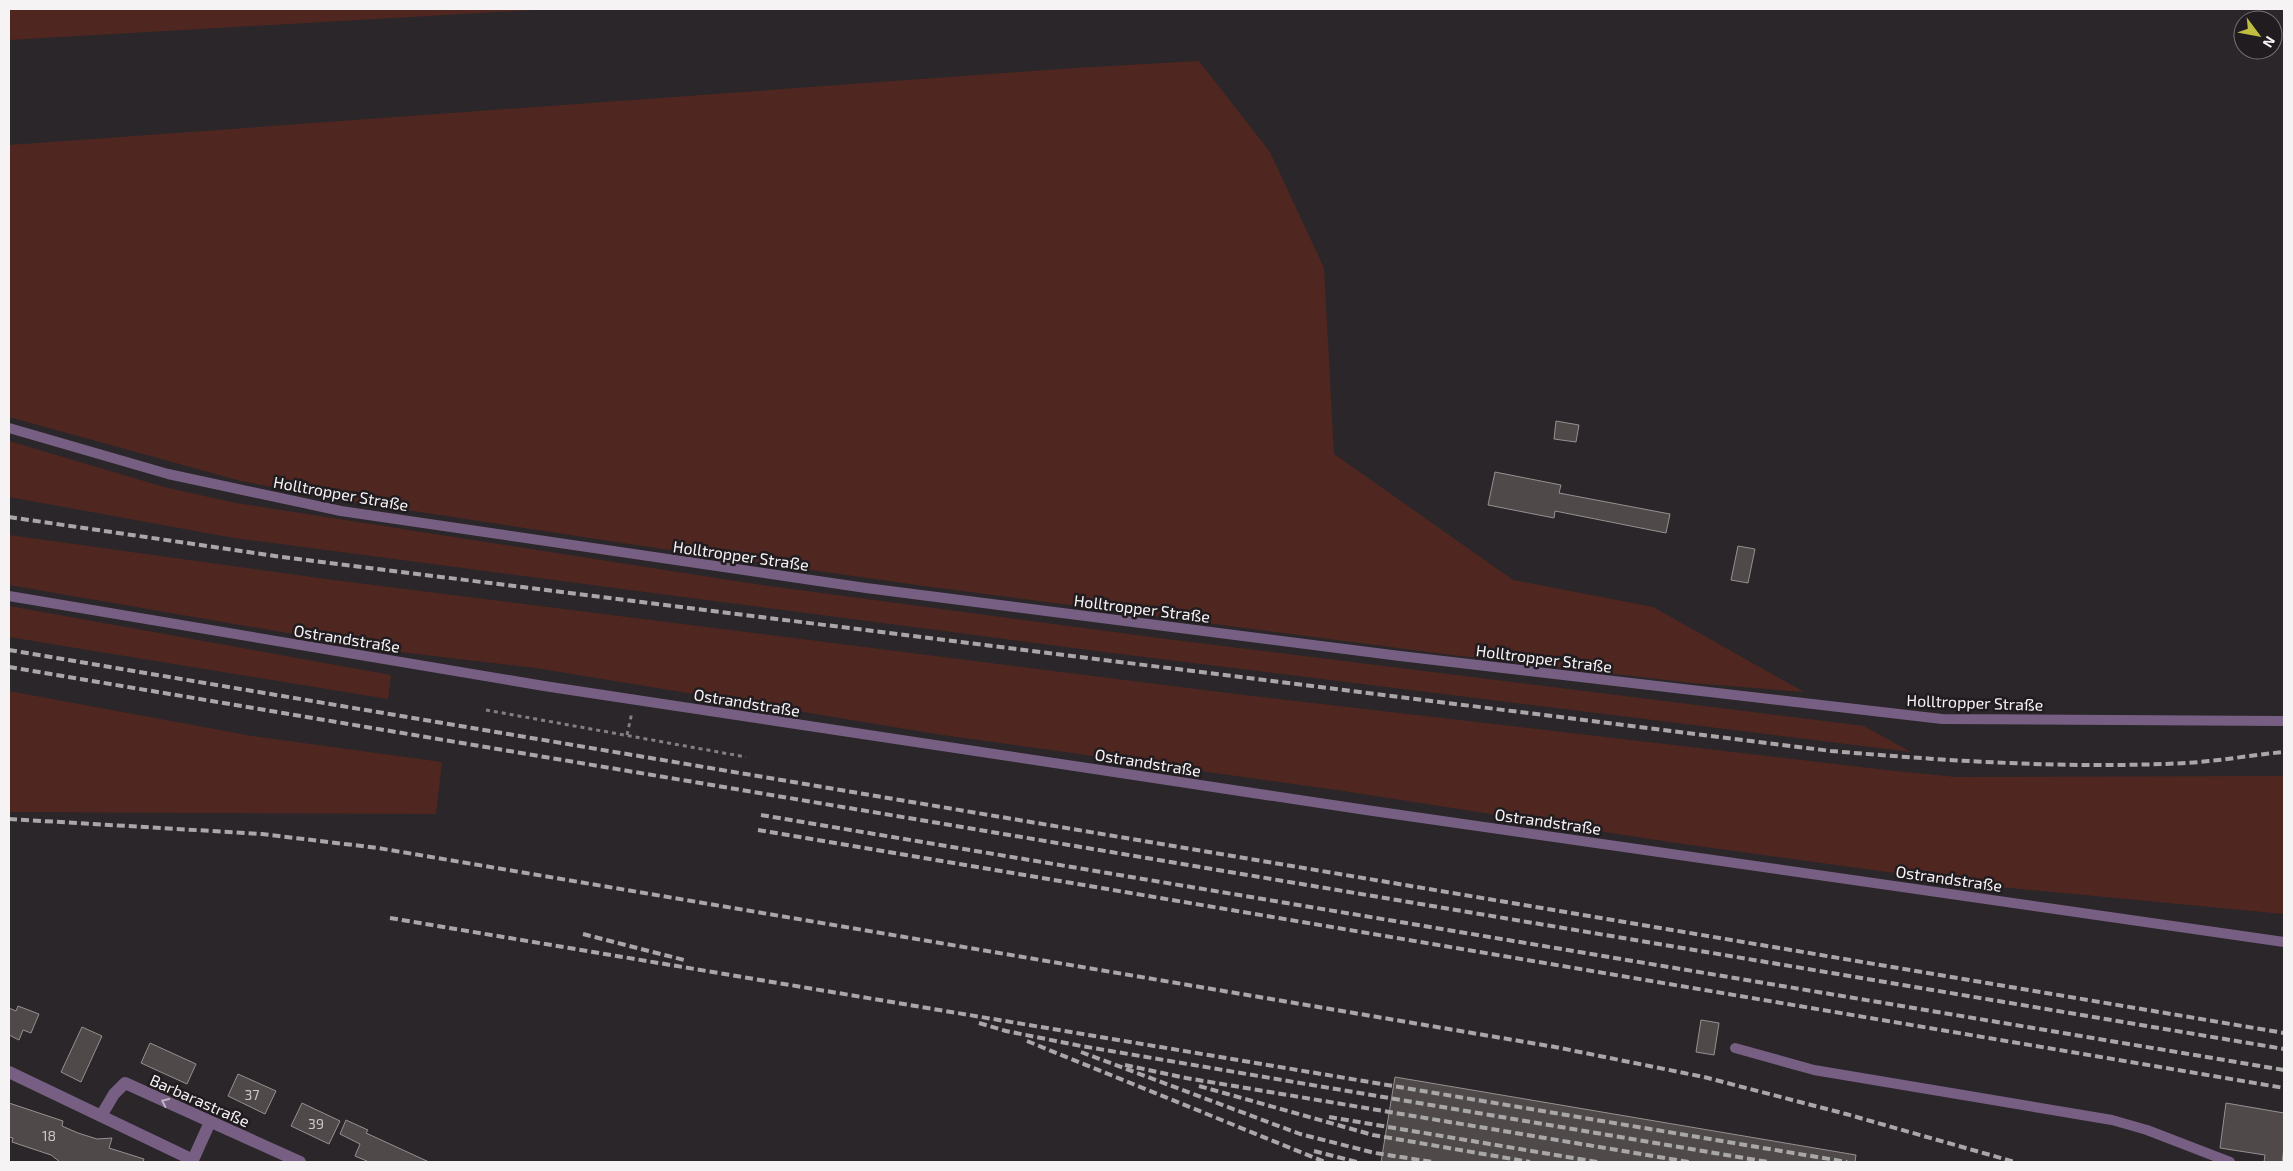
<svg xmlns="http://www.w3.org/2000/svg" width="2293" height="1171" font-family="'Exo 2',sans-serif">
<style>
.green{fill:#502720}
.building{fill:#4f494a;stroke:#979091}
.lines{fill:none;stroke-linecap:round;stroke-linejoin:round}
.path{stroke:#837f82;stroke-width:3;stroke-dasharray:4 4;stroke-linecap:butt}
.service{stroke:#765f82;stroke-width:10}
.minor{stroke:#765f82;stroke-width:12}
.rail{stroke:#aaa7a9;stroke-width:4;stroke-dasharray:8 4;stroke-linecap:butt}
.oneway{stroke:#bcb0c1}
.labels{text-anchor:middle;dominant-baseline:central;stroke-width:5;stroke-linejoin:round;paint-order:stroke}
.number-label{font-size:14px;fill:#ccc8ca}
.street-label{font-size:16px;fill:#f6f3f5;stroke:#211c1f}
</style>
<rect width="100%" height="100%" fill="#2a2629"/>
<path class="green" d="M9,9h541l-541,31z
M1199,61l71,91 54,116 10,186 179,126 140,27 151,85 -112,-9 -248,-29 -520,-68 -268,-38 -308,-47 -107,-20 -232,-64v-272l1065,-77z
M9,441l155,46 72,16 519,81 404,54 705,88 47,26 -799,-99 -878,-115 -225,-41z
M9,535l317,44 902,114 667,78 61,6 328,-1v138l-295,-28 -320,-44 -332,-52 -394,-55 -407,-67 -145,-17 -382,-66z
M9,606l382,69 -3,24 -379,-62z
M9,691l243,45 190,26 -6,52 -427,-2z"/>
<path class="building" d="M1556,421l23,4 -3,17 -22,-3z
M1495,472l66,13 -2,8 111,21 -4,19 -111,-22 -1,7 -66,-13z
M1738,546l17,3 -7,34 -17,-3z
M18,1006l21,8 -8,19 -8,-3 -4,10 -10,-5v-27l7,3z
M1701,1020l18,3 -5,32 -18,-3z
M82,1027l20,9 -21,46 -20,-10z
M150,1043l46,21 -9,20 -46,-21z
M238,1074l38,17 -11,23 -37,-18z
M1395,1077l461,78 -1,7h-474z
M9,1103l54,18 -1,5 16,7 19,6 15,-1 -3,10 35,11 -1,3h-83l-9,-7 -39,-13 1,-4 -4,-1z
M302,1103l38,18 -11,23 -38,-18z
M2226,1103l58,10v35l-2,14h-18l1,-7 -45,-7z
M346,1120l22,10 -2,3 63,29h-60l-14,-6 5,-12 -20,-10z"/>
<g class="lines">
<path class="path" d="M486,710l260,47
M627,735l5,-23"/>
<path class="service" d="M9,428l159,46 173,37 525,77 534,68 542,63 342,2
M9,596l535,90 822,124 918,132
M1735,1048l79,22 298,50 35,10 83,32"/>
<path class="minor" d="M9,1072l184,88
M101,1116l13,-22 11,-11 175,79
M192,1162l18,-40"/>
<path class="rail" d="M9,517l273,40 1549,194c118,10 237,18 355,12 33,-2 66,-8 98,-11
M9,650l2275,383
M9,667l2275,382
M761,815l1523,255
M9,819l253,15 116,14 1177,199 149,30 142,37 169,48
M758,830l1526,258
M390,918l1457,244
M583,934l101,26
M979,1023l27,8 75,15 687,116
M1027,1041l298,121
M1081,1052l219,82 75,19 58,9
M1125,1065l61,13 503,84
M1199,1086l174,49 157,27
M1329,1117l268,45
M1314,1151l43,11"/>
</g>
<defs><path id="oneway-chevron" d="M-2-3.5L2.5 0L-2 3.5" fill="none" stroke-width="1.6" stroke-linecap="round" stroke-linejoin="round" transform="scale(1.25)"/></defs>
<use class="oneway" href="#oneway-chevron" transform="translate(165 1102) rotate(-155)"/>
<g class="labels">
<g class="number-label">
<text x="252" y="1094">37</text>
<text x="316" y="1123">39</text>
<text x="49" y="1135">18</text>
</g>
<g class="street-label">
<text transform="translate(341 493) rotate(10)">Holltropper Straße</text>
<text transform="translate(741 555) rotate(8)">Holltropper Straße</text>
<text transform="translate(1142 608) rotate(7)">Holltropper Straße</text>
<text transform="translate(347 638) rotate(9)">Ostrandstraße</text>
<text transform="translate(1544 658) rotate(7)">Holltropper Straße</text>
<text transform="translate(747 702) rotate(9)">Ostrandstraße</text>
<text transform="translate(1975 702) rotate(2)">Holltropper Straße</text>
<text transform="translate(1148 762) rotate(9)">Ostrandstraße</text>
<text transform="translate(1548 821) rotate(8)">Ostrandstraße</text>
<text transform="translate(1949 878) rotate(8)">Ostrandstraße</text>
<text transform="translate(200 1100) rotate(24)">Barbarastraße</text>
</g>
</g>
<rect width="2293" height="1171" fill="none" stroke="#f6f3f5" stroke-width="20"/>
<g transform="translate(2258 35) rotate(122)"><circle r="24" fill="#211c1f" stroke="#767275"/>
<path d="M0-4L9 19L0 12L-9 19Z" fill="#c0be41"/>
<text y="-8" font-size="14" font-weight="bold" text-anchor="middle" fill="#f6f3f5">N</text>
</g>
</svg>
